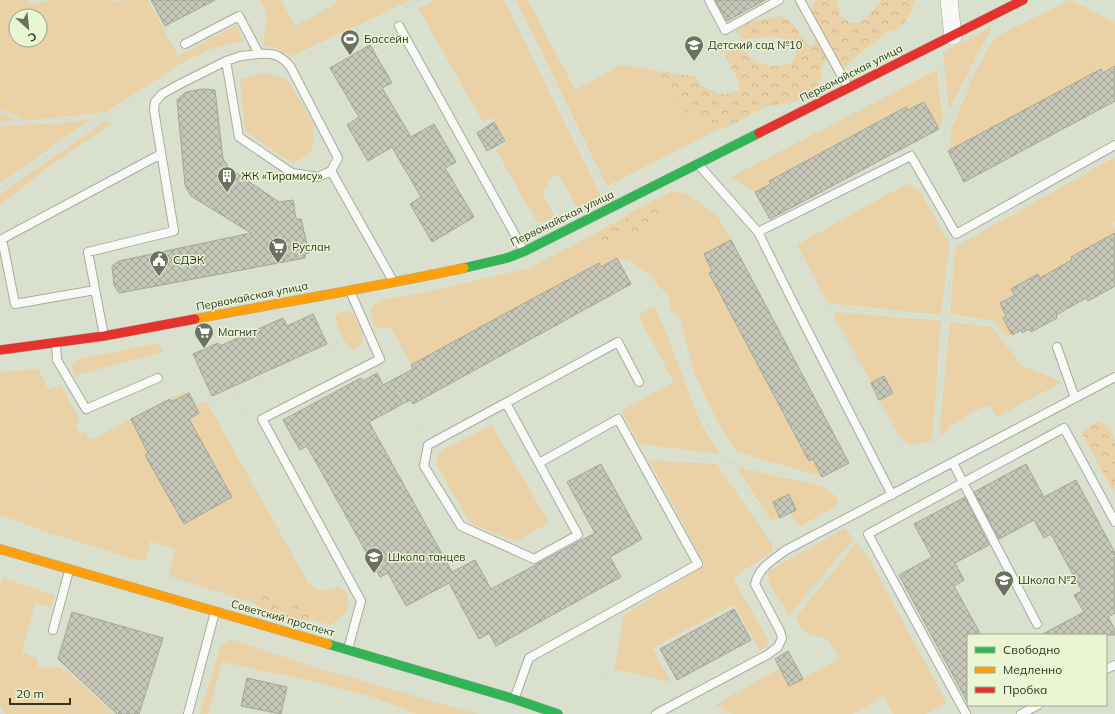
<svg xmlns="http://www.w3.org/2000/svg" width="1115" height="714" font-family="Mulish,sans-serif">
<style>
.green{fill:#ead1a6;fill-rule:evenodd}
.forest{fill:url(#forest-crowns)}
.building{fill:url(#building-cross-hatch);stroke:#a3a596}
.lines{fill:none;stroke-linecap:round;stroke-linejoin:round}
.lane-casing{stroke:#a7ac9e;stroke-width:10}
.street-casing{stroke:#a7ac9e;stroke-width:18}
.fast-casing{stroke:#a7ac9e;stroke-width:10}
.slow-casing{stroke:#a7ac9e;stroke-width:10}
.jam-casing{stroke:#a7ac9e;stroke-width:10}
.path{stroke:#d3d5d0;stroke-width:2.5;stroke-dasharray:1 3;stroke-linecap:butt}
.lane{stroke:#f9faf8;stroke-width:8}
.street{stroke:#f9faf8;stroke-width:17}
.fast{stroke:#30b455;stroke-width:9}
.slow{stroke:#ff9f0a;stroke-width:9}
.jam{stroke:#e5322d;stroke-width:9}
.labels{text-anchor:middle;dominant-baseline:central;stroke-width:3;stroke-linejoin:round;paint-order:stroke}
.poi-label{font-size:11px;fill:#303527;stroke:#e9f5d3;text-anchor:start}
.street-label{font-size:11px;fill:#303527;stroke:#e9f5d3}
</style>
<defs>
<pattern id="forest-crowns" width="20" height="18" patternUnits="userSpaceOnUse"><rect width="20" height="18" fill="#ead1a6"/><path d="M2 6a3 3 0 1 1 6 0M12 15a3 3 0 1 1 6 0" fill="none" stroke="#c9b48f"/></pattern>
<pattern id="building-cross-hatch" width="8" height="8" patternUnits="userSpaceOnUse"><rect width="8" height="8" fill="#c6c7b9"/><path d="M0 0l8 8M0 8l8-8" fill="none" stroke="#a1a296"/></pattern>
</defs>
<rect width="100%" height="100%" fill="#dae0ce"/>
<path class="green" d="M0,0h27l3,3 8,1 11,-4h54l15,2 2,-2h28l30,56 58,-31 8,16 -33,8 -25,11 -45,30 -36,22 -79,9 -26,-13zM16,16h24v24h-24z
M260,0h21l14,26 42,-23 -1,-3h74l-22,11 -96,45 -21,-10h-8l4,-31z
M436,0h68l97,196 -21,11 -4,-1 -17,-32 -13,7 3,5 -7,5 12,26 -13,6 -6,-4 -39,-69 11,-8 -15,-25 -9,5 -65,-114z
M516,0h12l47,90 46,-25 38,6 -3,5 15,17 8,13 11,9 7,2 20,13 -110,56z
M1070,0l44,22 1,3v41l-165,89 1,-24 23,-57 21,-37z
M990,28l1,3 -14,23 -28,57 -6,-59z
M937,70l4,38 3,8 -5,13 -15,-27 -16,8 -2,-3 -86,46 2,4 -15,8 -3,-4 -35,20 2,3 -16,8 -24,-15z
M264,73l23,6 27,45 -2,28 -19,12 -48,-33 -5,-52z
M0,113l20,8 -20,1z
M92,119l-6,4 -86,60v-57l60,-3z
M105,121l7,2 -65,45 -47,38v-11l6,-5z
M1115,157v64l-3,2 3,6v11l-20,4 -24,13 1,3 -8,4 2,3 -25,13 -3,-5 -26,14 3,6 -15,8 6,13 -3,2 9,17 -4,3 -14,-17 -44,-7 4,-53 3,-15z
M906,184l13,6 31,54 -2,12 -7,59 -113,-12 -31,-58z
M674,191l12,3 15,9 18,15 12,22 -27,14 8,17 -3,2 100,188 4,-2 9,18 -86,-26 -21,-34 -20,-42 -15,-56 -9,-9 -1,-9 -4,-9 -7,-5 -4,-8 -6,-6 -9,-4 -7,-7 -16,-4 -206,107 -20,-38 -14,2 -3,-6 -4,-11 3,-7 12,-6 39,-6 105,-25 73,-38 44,-26zM629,218l29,8c-11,6 -22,5 -34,8l-7,-8z
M654,306l9,19 38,99 19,30 -80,-10 -19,-33 53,-29 -36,-67z
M344,311h6c6,4 14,21 12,29 0,5 -4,7 -8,10 -11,-6 -17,-22 -19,-35z
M836,312l105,9 -9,120 -19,4 -10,-4 -24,-41 14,-7 -9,-16 -13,6 -37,-68z
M950,322l42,5 29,38 37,15 2,3 -63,34 -8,-12 -5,1 -33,19 -7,10 -5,-2z
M159,343l4,9 -89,24 -2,-12 7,-5z
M38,369l10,20 13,-4 19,36 -5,3 5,9 5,-2 5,9 93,-48 1,2 4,-2 8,13 10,-4 103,183c10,10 17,6 30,3l7,5c6,20 0,21 -15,33l-18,-5 -10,-12 -6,-4 -14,-2 -11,-7 -22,3v4l-81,-26 6,-27 -25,-8 -4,21 -97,-29 -49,-18v-143z
M492,425l57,98 -33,18 -45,-17 -35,-60 4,-13z
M649,460l68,4 56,82 -1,6 -39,26 34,60 1,7 -8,5 -26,-46 -82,44 19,34 -57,-13 10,-54 81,-50z
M736,467l87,19 14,12 2,5 -37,23 -5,-1 -7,-12 6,-3 -7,-15 -9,23 -9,2z
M845,528l8,11 -64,76c-7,-12 -24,-30 -20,-44z
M857,542l12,17 78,144 -21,11h-32l-10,-17 -32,17h-119l-18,-9 65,-37 10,18 49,-27 -12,-20c-20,-6 -22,-2 -31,-22z
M3,578l51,17 -2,12 -17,-4 -13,49 15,6 1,9 26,1 50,46h-109l-5,-8v-121z
M230,639l81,27 167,48h-61l-44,-17 -79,-20 -72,-15 -14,52h-8l20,-66z"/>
<path class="forest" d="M816,0h20l5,16 10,7h6l11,-6 13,-17h34c-1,4 -9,23 -12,25 -4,4 -12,5 -17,8 -4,3 -8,7 -12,10 -9,7 -21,15 -28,24 -7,-3 -11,-8 -18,-9 -11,12 -4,12 -8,23 -2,4 -6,8 -10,12 -13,13 -30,9 -46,15 -16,7 -30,18 -47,22l-20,-13 -7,-2 -11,-9 -8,-13 -15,-18 3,-4 37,6 5,9 18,8h7l14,-4 -1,-8 -13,-26 -1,-14c17,-6 17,9 28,18 5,4 15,6 23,6 28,1 25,-27 2,-29 -12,-2 -25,2 -37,2l-4,-5v-7c12,-5 18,-7 30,-8 9,-1 16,-6 23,2 8,8 11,20 21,26 17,-16 -9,-29 5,-47z
M650,208l9,2 3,3 1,4c-7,12 -12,13 -25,16 -5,0 -9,-1 -13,1 -8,2 -15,8 -24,9l-3,-4c5,-7 42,-30 52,-31z
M1098,421l11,6 6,15v53l-34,-63z
M262,592l10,3 11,7 14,2 6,4 10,12c-16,1 -32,-3 -46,-9 -6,-3 -11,-8 -17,-9l2,-9z"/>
<path class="building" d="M151,0h64l-50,26z
M715,0h50l-38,21z
M370,45l22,38 -10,5 29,49 23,-13 22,38 -11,6 29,49 -42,25 -22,-38 11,-7 -29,-50 -24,14 -21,-36 12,-8 -29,-49z
M1115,66v35l-151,81 -16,-31 153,-82 2,4z
M203,89l12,1 8,69 6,9 50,34 14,-2 3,19h5l8,34 -4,1v4l-186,35 -5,-8 -2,-19 7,-5 132,-28 -55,-34 -5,-3 -6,-11 -8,-85 9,-8z
M924,102l15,27 -169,90 -15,-27 16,-8 -2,-3 137,-74 2,3z
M494,122l11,19 -18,10 -10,-18z
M1115,233v53l-27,15 -2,-3 -30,17 1,3 -26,14 -2,-3 -7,4 -1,-3 -9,5 -9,-17 3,-2 -6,-13 15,-8 -4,-6 27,-15 2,4 32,-18 -1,-3z
M731,240l118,223 -27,14 -9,-18 -4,2 -100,-188 3,-2 -8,-17z
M617,258l14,26 -218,120 -3,-4 -41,22 83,150 23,-12 16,29 104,-56 -28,-51 34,-18 41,75 -32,18 11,20 -125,69 -7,-13 -10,6 -30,-56 -43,23 -18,-33 -8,4 -73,-131 -7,4 -17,-30 78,-42 2,3 14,-8 6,12 30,-16 -2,-4 86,-47 102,-55 2,4z
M313,314l14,30 -115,52 -19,-42 25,-11 2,3 63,-28 4,8z
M884,376l9,17 -14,7 -8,-17z
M189,393l10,20 -10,6 43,78 -48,27 -39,-69 3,-2 -17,-34 39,-20 1,3z
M1026,464l18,33 32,-17 39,73v60l-7,4 7,13v5h-74l43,-23 -10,-17 8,-4 -31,-57 -7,4 -10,-18 -35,19 -25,-47z
M789,494l7,16 -16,8 -7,-16z
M965,497l24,48 -34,18 9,17 -10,6 27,49h-13v68l-69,-128 33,-18 -18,-33z
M734,609l17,31 -74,40 -17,-31z
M72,612l91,26 -24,76h-22l-59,-55z
M788,651l15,28 -14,7 -14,-27z
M247,678l40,9 -6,27 -40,-8z"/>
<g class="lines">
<defs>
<path id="lane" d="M709,0l16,30 54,-30
M800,0l48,87
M399,26l125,225
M185,44l54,-28 20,38c15,-1 21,1 31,12l48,92 -7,13 62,110
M226,61l13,76 53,36 26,4 13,-6
M698,164l60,68 37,74 97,189
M758,232l153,-76 45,78 159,-89
M95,290l-80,14 -13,-65 159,-85
M104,336l-16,-84 86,-21 -20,-121 1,-8 7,-8 20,-11 44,-22 15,-5 18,-2
M56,343l1,17 29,49 72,-31
M1057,347l18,51
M506,403l72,132 -44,24 -73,-33 -37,-60 4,-21 190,-103 21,40
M953,463l84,161
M53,630l16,-59
M348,649l13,-48 -99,-182 118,-60 -30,-68
M1106,669l9,-4
M515,697l14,-39 169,-94 -80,-145 -79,44
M188,714l27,-102
M656,714l111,-59 11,-8 4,-9 -2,-7 -25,-47c4,-17 18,-24 31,-34l329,-173
M966,714l-98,-180 196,-106 51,94
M1021,714l17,-9"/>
<path id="street" d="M949,0l4,36"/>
<path id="fast" d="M464,268l43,-10 18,-7 234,-118
M328,644l186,55 44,15"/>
<path id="slow" d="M195,319c90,-17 180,-32 269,-51
M0,549l328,95"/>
<path id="jam" d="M759,133l264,-133
M0,350l104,-14 91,-17"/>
</defs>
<use href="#lane" class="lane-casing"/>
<use href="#street" class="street-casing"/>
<use href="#fast" class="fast-casing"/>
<use href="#slow" class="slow-casing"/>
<use href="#jam" class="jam-casing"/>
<path class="path" d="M512,0l91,189
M1087,0l28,13
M396,12l25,-12
M262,27l5,-27
M732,42l35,64
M300,58l89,-43
M941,65l4,43 5,13
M0,111l26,12 82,-8
M0,124l25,-1
M922,150l22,-14 33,-76 10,-17
M0,189l108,-74 36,-22
M694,193c-17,26 -31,54 -47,80l24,49 21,56 13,43 23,41 51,77
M794,246l120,221
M800,258l35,-20 39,73
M811,306h16l167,18 20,26 30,-2
M178,343l33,61 128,-59 -15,-31
M330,349l7,16
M387,370l5,10
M397,389l24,43
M234,394l9,18 9,-3
M0,400l49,-22
M46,403l53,84
M0,422l46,-19 8,-7 -6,-20
M652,454l76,8 110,23 10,18
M0,455c6,5 12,12 18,17 25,21 52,17 81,15l20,-36
M934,457l12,-139 8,-72
M222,593l4,-15 -4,-15 55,-31 23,-17
M789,619l65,-80
M369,627l146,28
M550,662l119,28
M598,701l14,-74
M706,704l18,10"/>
<use href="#lane" class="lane"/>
<use href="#street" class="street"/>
<use href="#fast" class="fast"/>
<use href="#slow" class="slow"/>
<use href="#jam" class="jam"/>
</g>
<defs>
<symbol id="stadium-pin" viewBox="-11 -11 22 30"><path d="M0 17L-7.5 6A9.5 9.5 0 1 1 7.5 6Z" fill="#6c7161" stroke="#e9f5d3"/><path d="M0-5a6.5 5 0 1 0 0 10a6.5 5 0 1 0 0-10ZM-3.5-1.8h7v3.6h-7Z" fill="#fff"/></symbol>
<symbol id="school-pin" viewBox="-11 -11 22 30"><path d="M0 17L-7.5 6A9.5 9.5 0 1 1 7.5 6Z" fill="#6c7161" stroke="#e9f5d3"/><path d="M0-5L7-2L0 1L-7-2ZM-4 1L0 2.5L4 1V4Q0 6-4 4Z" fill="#fff"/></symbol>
<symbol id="building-pin" viewBox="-11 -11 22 30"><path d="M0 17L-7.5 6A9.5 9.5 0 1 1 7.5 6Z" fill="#6c7161" stroke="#e9f5d3"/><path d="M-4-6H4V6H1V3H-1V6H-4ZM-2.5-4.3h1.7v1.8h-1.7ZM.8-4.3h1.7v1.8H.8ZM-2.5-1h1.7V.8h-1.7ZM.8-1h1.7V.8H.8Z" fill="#fff"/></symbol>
<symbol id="supermarket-pin" viewBox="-11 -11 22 30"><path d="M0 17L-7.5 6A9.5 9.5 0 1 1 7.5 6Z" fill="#6c7161" stroke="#e9f5d3"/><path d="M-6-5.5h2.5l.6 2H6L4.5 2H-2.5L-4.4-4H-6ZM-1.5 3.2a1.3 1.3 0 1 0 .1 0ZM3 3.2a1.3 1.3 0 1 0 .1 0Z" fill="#fff"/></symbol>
<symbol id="civic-pin" viewBox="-11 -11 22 30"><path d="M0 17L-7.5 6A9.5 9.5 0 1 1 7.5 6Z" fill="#6c7161" stroke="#e9f5d3"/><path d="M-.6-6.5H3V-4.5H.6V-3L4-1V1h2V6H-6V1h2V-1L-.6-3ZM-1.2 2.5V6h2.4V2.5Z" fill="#fff"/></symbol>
</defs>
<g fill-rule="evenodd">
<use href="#stadium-pin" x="339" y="28" width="22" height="30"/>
<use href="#school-pin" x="683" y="34" width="22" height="30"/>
<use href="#building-pin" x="216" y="165" width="22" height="30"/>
<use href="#supermarket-pin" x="267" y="236" width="22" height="30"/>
<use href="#civic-pin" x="148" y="249" width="22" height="30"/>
<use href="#supermarket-pin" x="193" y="321" width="22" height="30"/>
<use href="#school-pin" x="363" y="546" width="22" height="30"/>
<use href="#school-pin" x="993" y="569" width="22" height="30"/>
</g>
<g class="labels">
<g class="poi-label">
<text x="364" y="39">Бассейн</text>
<text x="708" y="45">Детский сад №10</text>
<text x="241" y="176">ЖК «Тирамису»</text>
<text x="292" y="247">Руслан</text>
<text x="173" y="260">СДЭК</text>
<text x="218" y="332">Магнит</text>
<text x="388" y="557">Школа танцев</text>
<text x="1018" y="580">Школа №2</text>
</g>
<g class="street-label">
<text transform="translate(851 73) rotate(-27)">Первомайская улица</text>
<text transform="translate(562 218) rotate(-26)">Первомайская улица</text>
<text transform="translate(252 296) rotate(-11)">Первомайская улица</text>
<text transform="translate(283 618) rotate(16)">Советский проспект</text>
</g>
</g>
<rect x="967" y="634" width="140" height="72" fill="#e9f5d3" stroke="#9fa88e"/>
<rect x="975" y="647" width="20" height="6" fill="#30b455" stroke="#9fa88e"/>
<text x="1003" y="654" font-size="12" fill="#303527">Свободно</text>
<rect x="975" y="667" width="20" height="6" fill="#ff9f0a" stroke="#9fa88e"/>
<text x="1003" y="674" font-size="12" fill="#303527">Медленно</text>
<rect x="975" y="687" width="20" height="6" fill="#e5322d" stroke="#9fa88e"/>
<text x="1003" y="694" font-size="12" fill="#303527">Пробка</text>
<g transform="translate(28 28) rotate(153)"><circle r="19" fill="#e9f5d3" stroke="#9fa88e"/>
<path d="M0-3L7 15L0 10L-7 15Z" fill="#6c7161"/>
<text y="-6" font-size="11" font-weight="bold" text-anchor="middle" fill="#303527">С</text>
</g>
<path d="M10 698v6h60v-6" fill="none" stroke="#303527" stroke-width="2"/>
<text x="16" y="698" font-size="12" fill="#303527" stroke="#e9f5d3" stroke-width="3" paint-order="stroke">20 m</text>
</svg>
